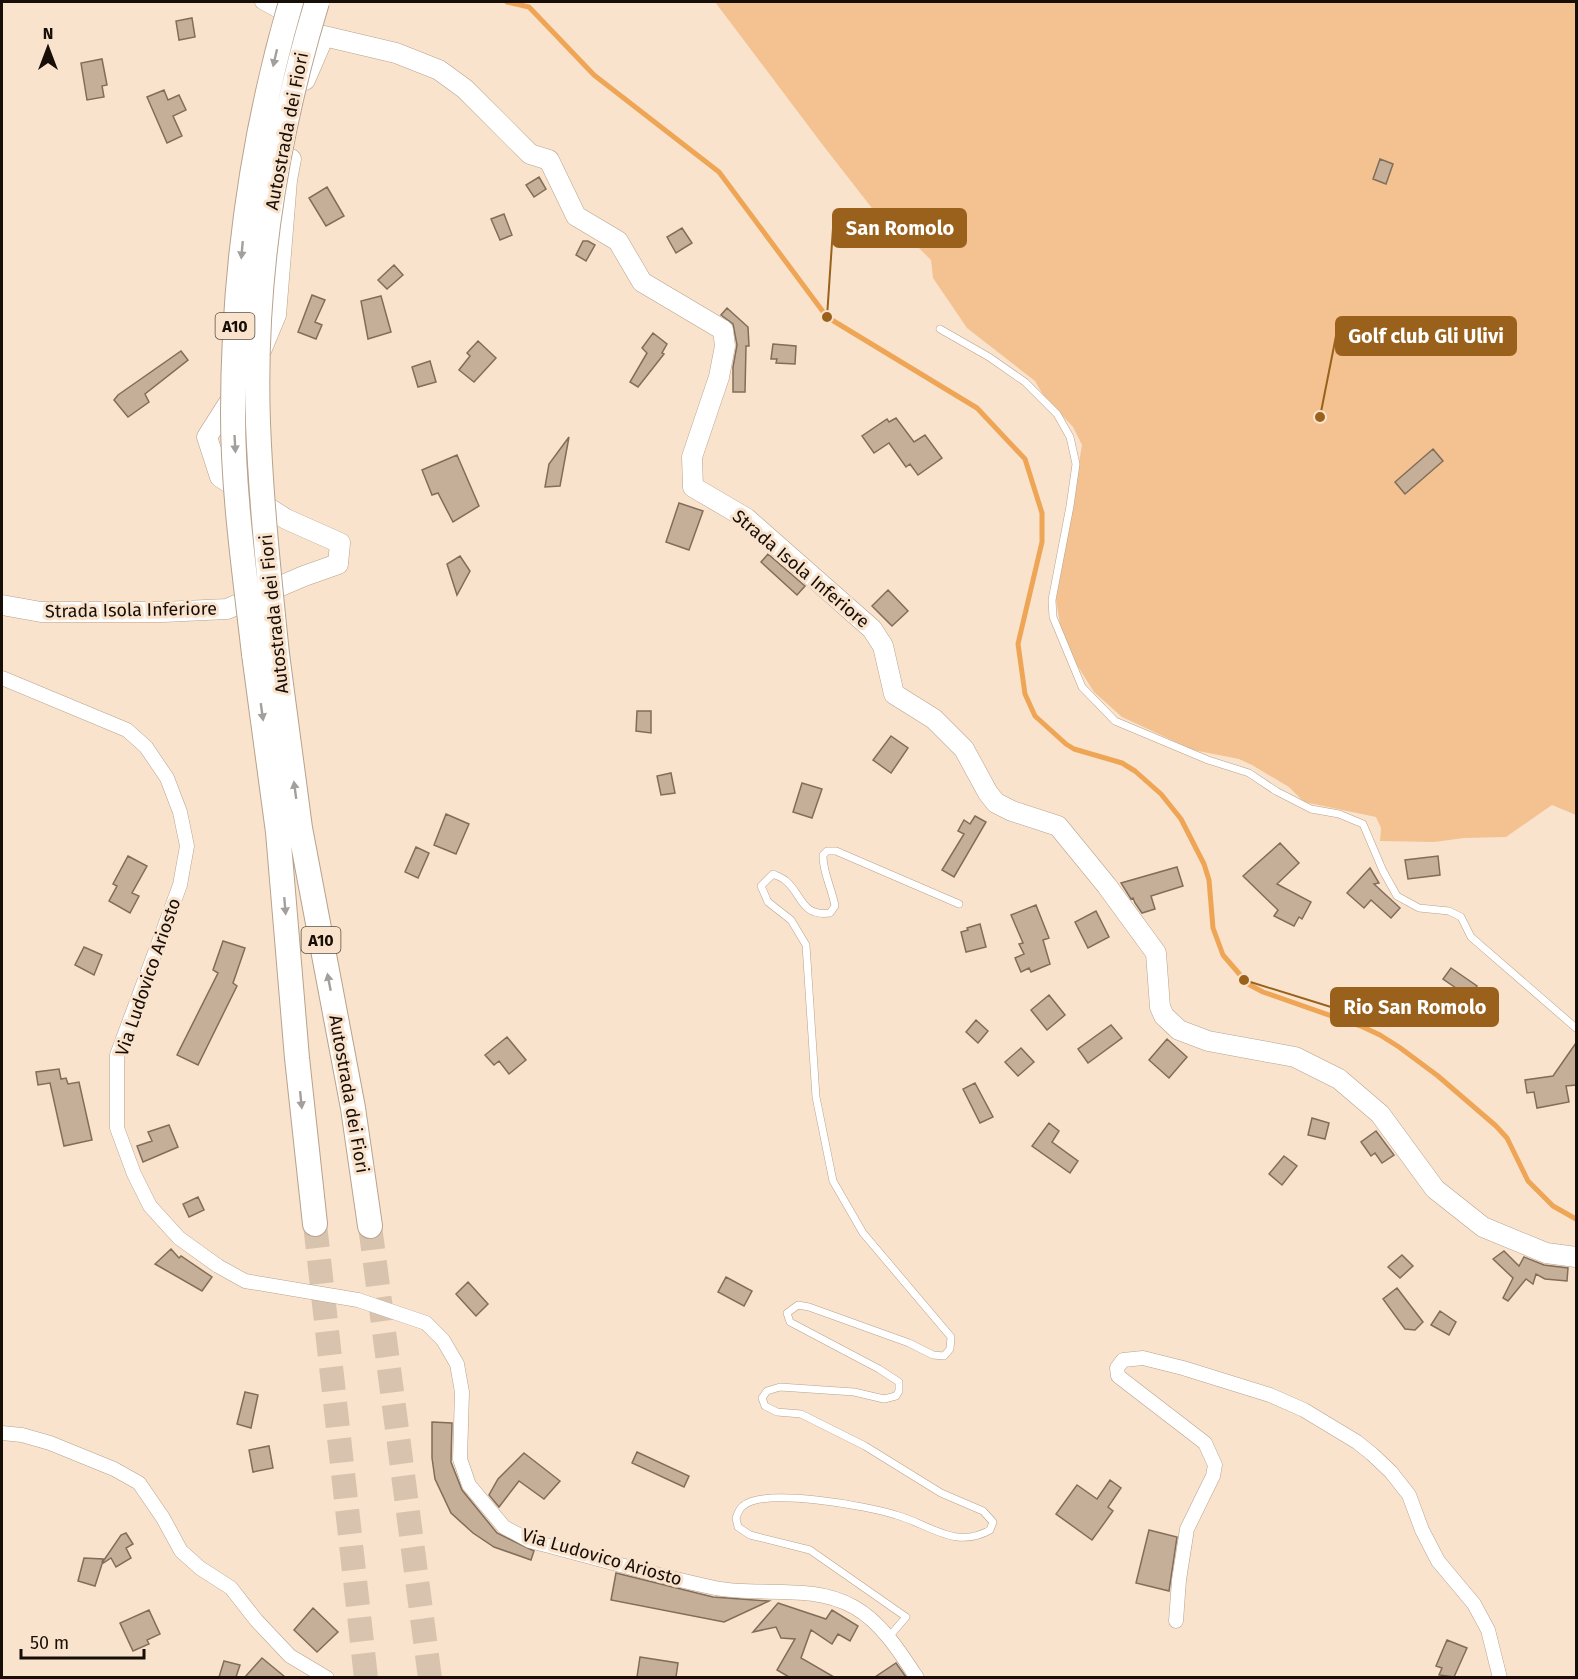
<svg xmlns="http://www.w3.org/2000/svg" width="1578" height="1679" font-family="'Fira Sans',sans-serif">
<style>
.green{fill:#f3c290}
.lines{fill:none;stroke-linecap:round;stroke-linejoin:round}
.stream{stroke:#eea555;stroke-width:5}
.building{fill:#c5af99;stroke:#816d59;stroke-width:1.5}
.highway-tunnel{stroke:#d8c3ae;stroke-width:24;stroke-dasharray:24 12;stroke-linecap:butt}
.lane-casing{stroke:#b7a28c;stroke-width:8}
.street-casing{stroke:#b7a28c;stroke-width:15}
.secondary-casing{stroke:#b7a28c;stroke-width:21}
.highway-casing{stroke:#b7a28c;stroke-width:26}
.lane{stroke:#fff;stroke-width:7}
.street{stroke:#fff;stroke-width:14}
.secondary{stroke:#fff;stroke-width:20}
.highway{stroke:#fff;stroke-width:24}
.highway-bridge-casing{stroke:#b7a28c;stroke-width:26;stroke-linecap:butt}
.highway-bridge{stroke:#fff;stroke-width:24}
.oneway{fill:#a29f9c}
.labels{text-anchor:middle;dominant-baseline:central;stroke-width:6;stroke-linejoin:round;paint-order:stroke}
.shield{fill:#fae3cc;stroke:#5a4e42;stroke-width:1.5}
.shield-label{font-size:16px;font-weight:bold;fill:#160e07}
.street-label{font-size:18px;fill:#160e07;stroke:#fae3cc}
.leader{fill:none;stroke:#99611c;stroke-width:2}
.callout-dot{fill:#99611c;stroke:#fae3cc;stroke-width:2}
.callout{fill:#99611c;stroke:#99611c;stroke-width:2}
.callout-label{font-size:20px;text-anchor:middle;font-weight:bold;fill:#fff}
</style>
<rect width="100%" height="100%" fill="#fae3cc"/>
<path class="green" d="M715,2h861v813l-24,-10 -46,32 -42,1 -30,4 -54,-1 1,-13 -5,-11 -72,-15 -15,-15 -37,-22 -13,-6 -46,-9 -71,-33 -28,-25 -31,-49 -7,-44 26,-154 -9,-18 -30,-32 -8,-14 -68,-53 -34,-50 -2,-18 -13,-13 -22,-8 -74,-95z"/>
<g class="lines">
<path class="stream" d="M507,2l22,5 65,68 125,97 108,145 150,91 48,51 17,54v29l-24,102 7,50 10,22 31,28 8,5 48,14 13,8 26,23 20,25 23,45 5,16 4,48 10,27 25,29 15,8 100,35 17,8 19,12 39,29 58,50 11,12 21,43 25,25 23,13"/>
</g>
<path class="building" d="M192,18l3,19 -16,3 -3,-19z
M102,59l5,26 -5,1 2,11 -17,3 -6,-37z
M164,90l4,10 11,-5 7,15 -13,6 9,20 -15,7 -20,-46z
M1380,159l13,5 -7,20 -13,-5z
M539,177l7,12 -12,8 -8,-12z
M327,187l17,29 -18,10 -17,-28z
M504,214l8,21 -12,5 -9,-21z
M682,228l10,15 -16,10 -9,-16z
M583,241h5l7,4 -9,16 -10,-6z
M394,265l9,10 -16,14 -9,-9z
M312,295l13,5 -10,22 7,3 -6,14 -18,-7z
M381,296l10,36 -23,7 -7,-38z
M727,308l21,19 1,19h-3l-1,46h-12v-25l4,-22 -4,-21 -12,-9z
M653,333l14,11 -5,9 2,1 -26,33 -8,-5 17,-29 -5,-5z
M478,341l18,17 -22,24 -15,-12 11,-14 -3,-3z
M773,344l23,2 -1,18 -19,-1 1,-4h-6z
M181,351l7,9 -43,34 4,8 -21,15 -14,-17 4,-5z
M430,361l6,21 -18,5 -6,-20z
M896,418l18,24 11,-7 17,23 -24,17 -8,-11 -4,3 -17,-24 -15,10 -12,-17 25,-17 2,3z
M569,437l-9,49 -15,1 4,-23z
M1433,449l10,12 -38,33 -10,-12z
M457,455l22,51 -26,16 -15,-29 -6,2 -10,-25z
M679,503l24,8 -14,39 -23,-8z
M768,554l37,32 -8,9 -36,-33z
M460,556l10,15 -13,24 -10,-31z
M888,590l20,21 -16,15 -20,-20z
M637,711h14v22l-15,-2z
M891,736l17,12 -17,25 -18,-13z
M671,773l4,20 -14,2 -4,-19z
M802,783l20,6 -10,29 -19,-6z
M446,814l23,10 -13,30 -22,-9z
M975,816l11,6 -32,55 -12,-7 22,-36 -6,-3 6,-11 6,4z
M1280,843l19,20 -22,21 34,18 -9,17 -3,-2 -5,9 -20,-10 4,-6 -35,-34z
M416,847l13,6 -11,25 -13,-6z
M128,856l19,10 -15,27 7,3 -9,17 -21,-12 8,-15 -4,-2z
M1438,856l2,19 -32,4 -3,-19z
M1177,867l6,19 -32,10 4,13 -13,4 -7,-10 -2,-5 -2,1 -10,-16z
M1370,868l9,15 -5,1 26,24 -9,10 -20,-18 -7,8 -17,-15z
M1036,905l13,33 -6,2 7,24 -19,8 -2,-4 -8,4 -6,-14 9,-4 -5,-10 4,-1 -12,-28z
M1096,911l13,26 -21,11 -13,-26z
M980,924l6,23 -20,5 -5,-20 7,-2 -1,-2z
M223,941l22,7 -12,35 4,3 -39,79 -21,-10 41,-82 -5,-3z
M84,947l18,8 -8,20 -19,-10z
M1451,968l26,18 -8,11 -26,-18z
M1049,995l16,20 -18,15 -16,-20z
M976,1020l12,11 -10,12 -12,-11z
M1111,1025l11,13 -34,25 -10,-14z
M507,1037l19,23 -17,14 -10,-13 -5,4 -9,-10z
M1167,1039l20,18 -18,21 -20,-18z
M1576,1043v42l-10,1 3,16 -32,6 -3,-16 -7,1 -2,-13 28,-4z
M1021,1048l13,14 -16,14 -13,-14z
M59,1069l2,10 5,-1 2,6 11,-2 13,58 -28,6 -14,-63 -12,2 -2,-13z
M975,1083l18,34 -13,6 -17,-34z
M1312,1118l17,5 -4,16 -17,-4z
M1049,1123l10,8 -7,11 26,19 -8,12 -38,-27z
M169,1125l9,22 -35,15 -6,-16 15,-5 -4,-9z
M1376,1131l18,24 -12,8 -7,-10 -4,3 -10,-14z
M1284,1156l13,10 -15,19 -13,-11z
M198,1197l6,13 -15,7 -6,-13z
M171,1249l8,9 2,-2 31,21 -10,14 -47,-27z
M1504,1251l15,15 5,-9 20,8 24,3 -1,13 -22,-2 -9,-5 -3,10 -7,-5 -18,22 -5,-3 10,-20 -20,-19z
M1402,1255l11,11 -13,12 -12,-11z
M726,1277l26,14 -8,15 -26,-14z
M468,1282l20,22 -12,12 -20,-22z
M1397,1288l26,34 -8,8 -10,-1 -22,-30z
M1440,1311l16,11 -7,13 -18,-10z
M245,1392l13,3 -7,33 -14,-4z
M432,1422l20,1 -1,39 11,28 35,43 37,18 -3,9 -37,-13 -21,-14 -22,-20 -16,-34 -3,-21z
M269,1446l4,22 -20,4 -4,-22z
M637,1452l52,24 -5,11 -52,-24z
M524,1453l36,28 -16,18 -25,-18 -20,26 -10,-12 9,-16z
M1110,1480l11,8 -13,19 5,4 -21,29 -36,-26 21,-29 20,14z
M1149,1530l28,7 -8,54 -33,-8z
M126,1533l7,11 -7,4 5,10 -15,9 -5,-9 -9,6 -7,22 -17,-5 6,-23 19,1 -1,4 19,-28z
M616,1573l97,24 56,4 -45,21 -113,-22z
M778,1603l48,16 6,-9 26,16 -8,15 -12,-7 -6,10 -21,-14 -10,28 33,19h-45l-12,-7 18,-31 -14,-1 -5,-11 -23,5z
M313,1608l25,24 -21,20 -23,-22z
M149,1610l11,24 -13,6 2,4 -16,7 -13,-28z
M1447,1640l20,8 -13,29 -15,-2 3,-7 -6,-2z
M640,1657l38,6 -2,14h-39z
M262,1658l23,19h-40z
M224,1661l16,4 -4,12h-17z
M896,1663l10,14h-31z"/>
<g class="lines">
<path class="highway-tunnel" d="M315,1224l51,454
M370,1226l60,452"/>
<defs>
<path id="lane" d="M940,329l49,28 36,25 32,32 13,23 6,27 -6,42 -18,94 1,17 29,70 33,34 93,39 41,13 27,18 35,18 28,5 24,10 20,47 14,25 22,12 30,3 12,6 10,20 105,91
M888,1638l18,-21 -96,-67 -60,-15 -12,-8 -2,-9c1,-3 4,-10 7,-12 21,-19 125,0 153,9 33,9 59,35 94,15l3,-8 -10,-11 -42,-18 -76,-47 -64,-32 -24,-2 -12,-6 -3,-8 5,-7 13,-4 74,5 30,7 12,-3 3,-5v-9l-20,-13 -89,-47 -3,-9 11,-8 11,2 100,36 24,12 11,1 6,-7 1,-12 -88,-104 -30,-52 -17,-84 -10,-152 -15,-25 -23,-18 -7,-16 12,-12c4,2 10,4 13,7 16,13 15,36 44,32l5,-7c-3,-17 -13,-36 -12,-51l4,-4h9l123,53"/>
<path id="street" d="M262,2l31,17
M2,678l125,52 19,17 21,31 13,34 7,34 -7,39 -63,170v73l17,46 16,32 29,32 39,28 27,15 113,19 68,23 17,17 14,24 5,28 -2,67 9,26 35,42 26,14c62,16 123,34 185,47 46,9 96,-5 139,19 27,15 46,45 63,71
M2,1433l20,2 28,8 64,26 25,14 24,35 18,33 19,17 31,20 25,32 34,36 37,22
M1176,1621l3,-41 8,-51 26,-53 2,-11 -10,-22 -87,-67 -1,-8 6,-8 20,-2 40,10 87,27 34,15 53,32 15,12 19,18 18,23 13,35 16,31 36,43 14,26 12,48"/>
<path id="secondary" d="M305,80l19,-44 72,17 43,17 26,19 65,65 19,6 27,56 42,25 24,41 81,48 2,16 -6,31 -27,80 1,30 53,31 126,111 11,17 11,48 40,25 30,30 24,44 8,10 16,8 46,15 49,60 49,67 4,54 4,9 15,14 29,11 87,16 44,22 41,35 55,75 48,38 63,26 30,4
M261,351l15,-36 11,-135 4,-21
M2,605l39,7h122l64,-3 77,-33 34,-12 2,-21 -54,-24 -66,-42 -13,-40 28,-44"/>
<path id="highway" d="M254,654l24,178 19,226 18,166
M277,654l23,174 53,280 17,118"/>
</defs>
<use href="#lane" class="lane-casing"/>
<use href="#street" class="street-casing"/>
<use href="#secondary" class="secondary-casing"/>
<use href="#highway" class="highway-casing"/>
<use href="#lane" class="lane"/>
<use href="#street" class="street"/>
<use href="#secondary" class="secondary"/>
<use href="#highway" class="highway"/>
<defs>
<path id="highway-bridge" d="M254,654c-9,-79 -21,-160 -21,-240 0,-140 19,-278 58,-412
M277,654c-8,-77 -16,-154 -19,-231 -5,-142 18,-286 59,-421"/>
</defs>
<use href="#highway-bridge" class="highway-bridge-casing"/>
<use href="#highway-bridge" class="highway-bridge"/>
</g>
<defs><path id="oneway-solid" d="M-6-.8H1V-3.2L6.5 0L1 3.2V.8H-6Z" transform="scale(1.5)"/></defs>
<g class="oneway">
<use href="#oneway-solid" transform="translate(275 58) rotate(103)"/>
<use href="#oneway-solid" transform="translate(242 250) rotate(95)"/>
<use href="#oneway-solid" transform="translate(235 444) rotate(87)"/>
<use href="#oneway-solid" transform="translate(262 712) rotate(82)"/>
<use href="#oneway-solid" transform="translate(295 790) rotate(-98)"/>
<use href="#oneway-solid" transform="translate(285 906) rotate(85)"/>
<use href="#oneway-solid" transform="translate(329 982) rotate(-101)"/>
<use href="#oneway-solid" transform="translate(301 1100) rotate(84)"/>
</g>
<g class="labels">
<g class="shield">
<rect x="215.5" y="313" width="39" height="26" rx="4.5"/>
<rect x="301.5" y="927" width="39" height="26" rx="4.5"/>
</g>
<g class="shield-label">
<text x="235" y="326">A10</text>
<text x="321" y="940">A10</text>
</g>
<g class="street-label">
<text transform="translate(287 131) rotate(-79)">Autostrada dei Fiori</text>
<text transform="translate(801 569) rotate(40)">Strada Isola Inferiore</text>
<text transform="translate(131 610) rotate(-1)">Strada Isola Inferiore</text>
<text transform="translate(274 614) rotate(-96)">Autostrada dei Fiori</text>
<text transform="translate(148 977) rotate(-71)">Via Ludovico Ariosto</text>
<text transform="translate(349 1094) rotate(80)">Autostrada dei Fiori</text>
<text transform="translate(602 1557) rotate(16)">Via Ludovico Ariosto</text>
</g>
</g>
<path class="leader" d="M827 317L833 228M1320 417L1336 336M1244 980L1331 1007"/>
<g class="callout-dot">
<circle cx="827" cy="317" r="6"/>
<circle cx="1320" cy="417" r="6"/>
<circle cx="1244" cy="980" r="6"/>
</g>
<g class="callout">
<rect x="833" y="209" width="133" height="38" rx="6"/>
<rect x="1336" y="317" width="180" height="38" rx="6"/>
<rect x="1331" y="988" width="167" height="38" rx="6"/>
</g>
<g class="callout-label">
<text x="900" y="235">San Romolo</text>
<text x="1426" y="343">Golf club Gli Ulivi</text>
<text x="1415" y="1014">Rio San Romolo</text>
</g>
<rect width="1578" height="1679" fill="none" stroke="#160e07" stroke-width="6"/>
<g transform="translate(48 48)" stroke="#fae3cc" stroke-width="4.5" paint-order="stroke">
<path d="M0-4.5L10 22L0 15L-10 22Z" fill="#160e07"/>
<text y="-9" font-size="16" font-weight="bold" text-anchor="middle" fill="#160e07">N</text>
</g>
<path d="M21 1649v9h123v-9" fill="none" stroke="#160e07" stroke-width="3"/>
<text x="30" y="1649" font-size="18" fill="#160e07" stroke="#fae3cc" stroke-width="4.5" paint-order="stroke">50 m</text>
</svg>
